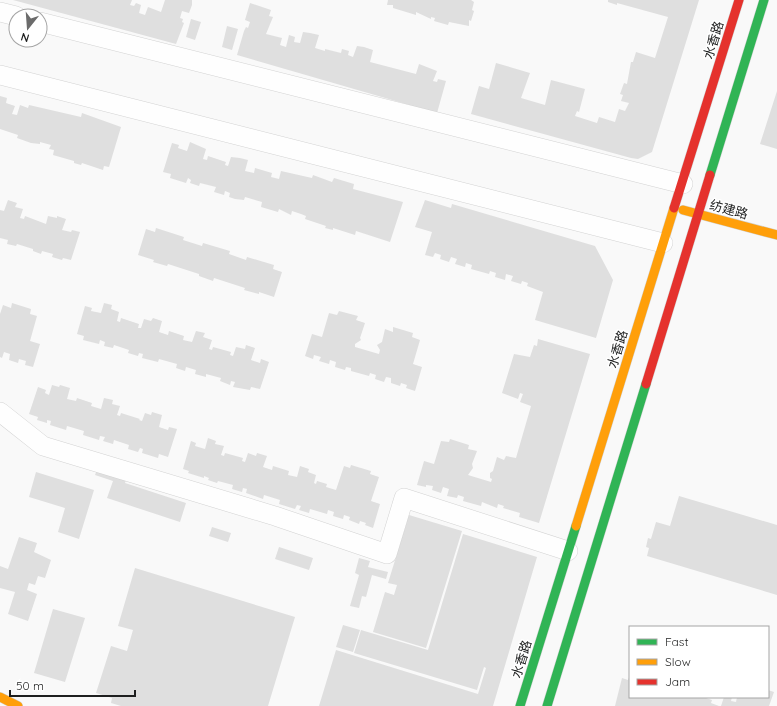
<svg xmlns="http://www.w3.org/2000/svg" width="777" height="706" font-family="Quicksand,'Noto Sans SC',sans-serif">
<style>
.building{fill:#dfdfdf}
.lines{fill:none;stroke-linecap:round;stroke-linejoin:round}
.street-casing{stroke:#d3d3d3;stroke-width:20}
.fast-casing{stroke:#d3d3d3;stroke-width:10}
.slow-casing{stroke:#d3d3d3;stroke-width:10}
.jam-casing{stroke:#d3d3d3;stroke-width:10}
.street{stroke:#fefefe;stroke-width:19}
.fast{stroke:#30b455;stroke-width:9}
.slow{stroke:#ff9f0a;stroke-width:9}
.jam{stroke:#e5322d;stroke-width:9}
.labels{text-anchor:middle;dominant-baseline:central;stroke-width:3;stroke-linejoin:round;paint-order:stroke}
.street-label{font-size:13px;fill:#1e1f1f;stroke:#fff}
</style>
<rect width="100%" height="100%" fill="#f9f9f9"/>
<path class="building" d="M13,0h119l-2,5 4,1 2,-3 5,2 -2,8 6,2 3,-8 13,5 4,-12h27v5l-3,8 -7,-2 -2,7 3,1 -1,3 2,1 -8,21z
M388,0h83l3,2 -2,8 2,1 -3,10 -2,-1v6l-20,-4 -1,3 -14,-4 1,-3 -4,-1v2l-15,-7v3l-23,-7v-3h-6z
M608,0h91l-47,152 -14,7 -7,-1 -160,-44 8,-28 10,3 7,-26 34,10 -9,25 24,7 6,-25 34,9 -6,23 -2,-1 -2,5 22,7 2,-6 16,5 4,-13 6,2 4,-8 -8,-2 2,-6 -3,-1 4,-11 3,1 4,-22h2l3,-10 19,6 13,-41 -51,-14v2l-9,-3z
M250,3l21,7 -2,6 4,1 -7,17 16,4 -2,7 6,2 3,-12 6,2 -1,5 6,1 3,-11 7,1 9,2 -4,13 10,3v-2l16,4 1,-4 7,2 -1,4 5,2 4,-11 7,1 9,3 -3,12 46,12 3,-10 18,7 -4,10 4,1 1,-3 8,2 -9,32 -200,-58 7,-24 2,-4 2,1 2,-6 -5,-2z
M191,19l10,3 -6,18 -9,-3z
M227,26l11,3 -6,21 -10,-3z
M777,91v58l-17,-5z
M0,96l7,2 -1,5 9,3 -3,8 5,1 3,-10 8,3 1,-3 52,12 1,-4 39,14 -12,40 -5,-1 -1,4 -21,-7 -1,2 -7,-2v-2l-21,-6 1,-5 -5,-1 2,-4 -11,-3v2l-9,-1 -14,-5 1,-3 -18,-6z
M190,142l16,7 -3,10 4,1 1,-4 18,6 -1,3 3,1 3,-9 9,1 8,2 -3,11 9,2 1,-5 17,5 -1,4 8,2 2,-8 31,7 1,-3 19,7 2,-4 20,6 -1,5 50,13 -13,40 -34,-11 -1,4 -22,-7v2l-8,-2 1,-2 -21,-7 1,-3 -5,-2 -9,-3 -1,4 -12,-6 -1,3 -17,-5 1,-5 -17,-5 -1,3 -9,-1 -6,-2 1,-4 -5,-2 -1,4 -10,-3 2,-5 -16,-4 -1,3 -9,-3 1,-3 -3,-2 -2,5 -16,-5 1,-4 -8,-2 9,-29 7,2 -1,3 9,3z
M8,200l9,3 -2,4 8,2 -3,9 4,1 1,-3 21,8 2,-8 9,2v-2l9,3 -4,11 9,2 1,-2 8,2 -9,28 -8,-2 -1,2 -10,-3 1,-3 -11,-3 -1,3 -8,-3v-2l-16,-5 -1,2 -9,-2 1,-4 -8,-2v-28l4,1z
M425,200l26,8 1,-4 143,42 18,34 -17,58 -61,-18 8,-28 -16,-6 1,-3 -6,-2 -1,3 -10,-3 2,-5 -7,-2 -1,6 -10,-3 1,-4 -6,-2 -1,3 -18,-5 1,-4 -6,-2 -1,4 -10,-3 2,-5 -6,-2 -2,5 -9,-3 1,-4 -6,-2 -2,4 -8,-2 7,-23 -17,-5z
M156,228l28,9 -1,3 19,6 1,-3 27,8 -1,3 17,6 1,-3 27,8 -1,4 9,3 -8,25 -15,-5v2l-15,-4 1,-2 -31,-10 -1,3 -14,-5v-2l-31,-10 -1,2 -14,-4 1,-2 -16,-5 8,-26 9,3z
M12,303l19,6 -1,5 7,2 -7,25 10,3 -7,23 -8,-2 1,-4 -7,-2 -1,4 -9,-3 1,-6 -6,-2 -2,6 -2,-1v-43l3,-9 8,3z
M104,303l8,2 -1,4 8,3 -2,9 3,1 1,-4 18,6 -1,4h3l3,-9 7,2 2,-3 9,3 -3,11 9,3 1,-4 15,5 -1,4 9,2 4,-11 9,2 -2,4 9,3 -3,9 3,1 1,-3 18,5 -1,3 3,1 3,-9 9,2 1,-4 9,3 -4,12 9,3 1,-4 8,3 -9,27 -9,-2 -1,3 -17,-3 2,-5 -4,-1 -1,4 -10,-4 1,-3 -15,-4v3l-11,-3 1,-4 -10,-3 -1,4 -9,-3 1,-4 -18,-5 -1,3 -16,-4 1,-4 -4,-1 -1,3 -10,-3 1,-3 -15,-5 -1,3 -9,-2 1,-4 -5,-2 -1,4 -16,-4 1,-4 -7,-2 8,-28 7,2 -1,3 10,2z
M339,311l19,5 -2,4 9,3 -5,15 1,2 -6,4v3l24,7 1,-4 -3,-5 5,-3 3,-13 8,3v-5l20,6 -1,4 8,3 -7,24 9,3 -7,24 -9,-3 1,-3 -6,-2 -1,3 -9,-3v-5l-5,-1 -2,5 -9,-3 1,-4 -6,-2 -1,3 -18,-5v-3l-5,-1 -1,3 -10,-3 1,-5 -6,-2 -1,4 -10,-3 2,-4 -7,-2 -1,4 -8,-3 7,-22 10,3 7,-24 8,2z
M538,339l52,15 -51,169 -20,-6 1,-4 -17,-5 1,-2 -6,-2 -1,4 -15,-6 -1,4 -18,-5 1,-4 -6,-2 -1,3 -10,-2 2,-7 -6,-2 -2,6 -9,-3 1,-4 -7,-1v2l-9,-2 7,-24 10,3 7,-23 8,1 1,-3 19,6 -1,4 9,2 -5,13 1,4 -5,7 23,7 1,-3 -2,-1v-5l3,-2 4,-14 7,3 2,-4 10,2 15,-52 -11,-4 3,-8 -3,-1 -2,6 -16,-6 12,-39 16,3 4,-12 3,1z
M52,385l7,2 1,-2 10,3 -3,11 9,2 1,-3 15,5 -1,3 10,3 3,-11 9,2 -1,4 8,2 -3,9 3,1 1,-3 19,6 -1,1 3,1 3,-8 6,2 1,-3 10,3 -3,12 9,3 1,-3 8,2 -9,28 -9,-3 -1,4 -16,-5 1,-4 -3,-1 -2,4 -10,-3 1,-4 -15,-5 -1,4 -10,-3 2,-4 -5,-1 -1,4 -16,-5 1,-4 -17,-5 -1,4 -16,-5 1,-4 -4,-1v3l-10,-3 1,-3 -9,-3 9,-27 8,3 -1,3 4,2z
M208,438l8,3 -1,3 9,2 -3,9 3,1 1,-3 18,5 -1,3 3,1 3,-9 8,3 1,-3 10,3 -4,11 9,3 1,-4 16,5 -1,4 9,2 3,-11 9,3 -1,3 8,3 -2,8 2,1 1,-3 10,3 -1,3 10,3 8,-24 6,2 1,-3 20,6 -1,3 9,3 -8,24 9,3 -7,24 -8,-3 1,-2 -6,-2 -1,3 -10,-4 1,-3 -6,-2 -1,4 -10,-3 1,-4 -6,-2 -1,4 -17,-5 -1,4 -10,-3 2,-4 -4,-1 -2,4 -16,-5 1,-4 -16,-5 -1,4 -17,-6 1,-4 -4,-1 -1,4 -10,-3 1,-4 -15,-4 -1,2 -9,-3 1,-2 -5,-2v2l-16,-5 1,-2 -6,-2 8,-28 5,2 -1,3 10,3z
M99,465l29,9 -3,9 61,20 -6,19 -73,-24 6,-17 -18,-6z
M36,472l58,18 -15,49 -21,-7 7,-24 -36,-11z
M679,496l98,29v70l-130,-39 2,-8 -3,-1 2,-9 3,1 5,-17 14,4z
M409,515l53,16 -36,117 -53,-16 12,-40 9,3 3,-10 -9,-2z
M212,527l19,6 -3,9 -19,-6z
M463,534l74,23 -44,149h-174l17,-56 142,44 8,-26 -2,-1 -7,23 -123,-37 7,-23 67,20z
M19,537l18,6 -3,9 17,8 -6,18 -7,-2 -3,9 -6,-2 -2,7 10,4 -9,27 -20,-7 7,-22 -15,-4v-22l8,3z
M279,547l34,11 -4,12 -34,-11z
M359,558l11,3 -2,6 20,5 -2,7 -14,-4 -6,22 -4,-1 -3,12 -9,-2 9,-31 -4,-2z
M135,568l160,49 -27,89h-147l-10,-3 1,-5 -16,-5 15,-47 16,5 6,-21 -15,-4z
M53,609l32,9 -20,64 -31,-9z
M343,625l17,5 -7,22 -17,-5z
M630,674v23h73l9,3 -1,3 8,3h-104l7,-28 6,2z
M768,690l6,2 -5,14h-48l3,-9h8l-1,4 5,1 1,-5h31z"/>
<g class="lines">
<defs>
<path id="street" d="M0,12l16,4
M40,22l643,162
M0,75l663,168
M0,412l43,34 232,70 112,38 17,-56 164,53"/>
<path id="fast" d="M710,175l54,-175
M520,706l56,-180
M547,706l99,-322"/>
<path id="slow" d="M683,210l94,25
M576,526l98,-318
M0,697l18,9"/>
<path id="jam" d="M674,208l65,-208
M646,384l64,-209"/>
</defs>
<use href="#street" class="street-casing"/>
<use href="#fast" class="fast-casing"/>
<use href="#slow" class="slow-casing"/>
<use href="#jam" class="jam-casing"/>
<use href="#street" class="street"/>
<use href="#fast" class="fast"/>
<use href="#slow" class="slow"/>
<use href="#jam" class="jam"/>
</g>
<g class="labels">
<g class="street-label">
<text transform="translate(713 40) rotate(-73)">水香路</text>
<text transform="translate(729 209) rotate(15)">纺建路</text>
<text transform="translate(617 349) rotate(-73)">水香路</text>
<text transform="translate(521 659) rotate(-73)">水香路</text>
</g>
</g>
<rect x="629" y="626" width="140" height="72" fill="#ffffff" stroke="#a5a5a5"/>
<rect x="637" y="639" width="20" height="6" fill="#30b455" stroke="#a5a5a5"/>
<text x="665" y="646" font-size="12" fill="#1e1f1f">Fast</text>
<rect x="637" y="659" width="20" height="6" fill="#ff9f0a" stroke="#a5a5a5"/>
<text x="665" y="666" font-size="12" fill="#1e1f1f">Slow</text>
<rect x="637" y="679" width="20" height="6" fill="#e5322d" stroke="#a5a5a5"/>
<text x="665" y="686" font-size="12" fill="#1e1f1f">Jam</text>
<g transform="translate(28 28) rotate(197)"><circle r="19" fill="#ffffff" stroke="#a5a5a5"/>
<path d="M0-3L7 15L0 10L-7 15Z" fill="#6b6b6b"/>
<text y="-6" font-size="11" font-weight="bold" text-anchor="middle" fill="#1e1f1f">N</text>
</g>
<path d="M10 690v6h125v-6" fill="none" stroke="#1e1f1f" stroke-width="2"/>
<text x="16" y="690" font-size="12" fill="#1e1f1f" stroke="#ffffff" stroke-width="3" paint-order="stroke">50 m</text>
</svg>
